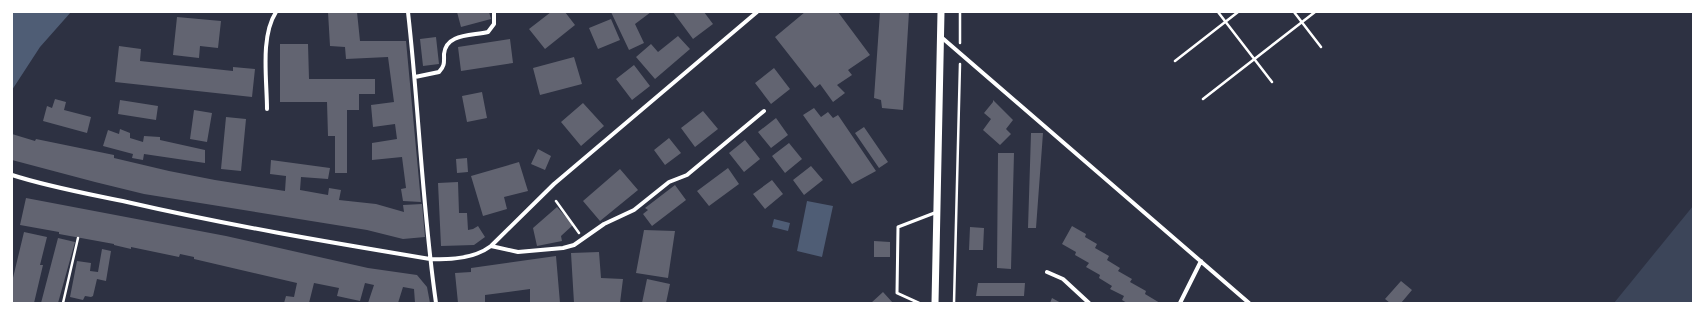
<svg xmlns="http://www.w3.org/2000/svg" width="1705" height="315" font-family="'Fira Sans Condensed',sans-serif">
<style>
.green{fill:#3c4559}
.water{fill:#4f5d75}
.building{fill:#626471}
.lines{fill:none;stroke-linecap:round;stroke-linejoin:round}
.path{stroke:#fff;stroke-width:2.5}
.service{stroke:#fff;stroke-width:3}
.minor{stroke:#fff;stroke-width:4}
.tertiary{stroke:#fff;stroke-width:7}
</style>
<rect width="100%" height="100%" fill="#2d3142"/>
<path class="green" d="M1693,206v97h-79z"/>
<path class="water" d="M12,12h59l-31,35 -28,43z
M807,201l26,5 -11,51 -25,-6z
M774,219l16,4 -2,8 -16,-4z"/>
<path class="building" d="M328,12h29l3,29h46l15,161 -18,-1 -2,-12 5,-1 -4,-31 -30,3v-17l25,-4 -2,-15 -22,3 -2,-22 23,-3 -6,-45 -42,2 -1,-12 -15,-1z
M457,12h32l2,7 -30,8z
M551,12h14l10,13 -30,24 -16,-20z
M611,12h40l-16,12 9,19 -15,7z
M673,12h31l9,12 -20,15z
M805,12h33l32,43 -22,15 4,5 -15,10 8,8 -12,9 -13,-18 -5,4 -40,-51z
M880,12h29l-6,98 -21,-2 -1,-8 -7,-2z
M177,17l44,4 -3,27 -18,-2 -1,12 -26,-3z
M611,19l9,21 -22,9 -9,-21z
M678,36l12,13 -35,30 -19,-22 15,-13 7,8z
M436,37l3,27 -16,2 -3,-27z
M510,39l3,24 -52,8 -3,-24z
M280,44h28l1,35h66v15h-16v16h-12v63h-12v-37h-7l-1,-34h-47z
M119,46l22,3 -1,12 93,10v-4l22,2 -3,28 -137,-15z
M574,57l8,27 -42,11 -7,-27z
M634,65l16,21 -18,14 -16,-21z
M774,68l16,21 -19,15 -16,-21z
M482,92l5,26 -20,4 -5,-26z
M55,99l11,3 -2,8 27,7 -4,16 -44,-12 4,-15 5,2z
M120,100l38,6 -2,14 -38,-6z
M993,100l20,20 -7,9 5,5 -11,11 -17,-15 8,-11 -7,-6 9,-11z
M583,103l21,23 -23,20 -20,-24z
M814,108l7,9 7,-5 5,6 5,-3 38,56 -24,13 -49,-69z
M194,110l18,3 -5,29 -17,-3z
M703,111l15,18 -23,18 -14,-19z
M226,117l20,2 -5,52 -20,-2z
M776,118l12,17 -17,13 -13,-16z
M864,127l24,35 -9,6 -24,-35z
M120,129l10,4v5l13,4 1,-6 16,1v3l45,10v13l-61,-9 -1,6 -11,-2 1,-4 -30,-8 5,-16 11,4z
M1031,133h12l-7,95h-8z
M12,134l23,7 1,-2 78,16v3l55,13 46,9 70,11 1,-15 -16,-2 1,-14 59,8 -2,11 -27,-2 -1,13 28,5 1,-7 12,2 -2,10 37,4 28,8 -1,-7 19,-1 3,33 -22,2 -36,-9 -223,-36 -49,-12 -83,-22z
M669,138l12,15 -16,12 -11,-15z
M745,140l15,19 -16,13 -15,-19z
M789,143l13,16 -17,14 -13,-17z
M538,149l13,7 -6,14 -14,-6z
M998,153h16l-3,116 -14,-1z
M467,158l1,14 -11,1 -1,-14z
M519,162l9,29 -24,6 3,12 -24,7 -12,-40z
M811,166l12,14 -19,15 -11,-15z
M728,168l11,16 -30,22 -12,-15z
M620,169l18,21 -38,31 -17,-20z
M772,180l11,14 -18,15 -12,-15z
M458,182l1,31h8l1,17 5,-1 5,-3 7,11 -11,8 -33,1 -3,-63z
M675,185l11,15 -34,26 -9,-12 5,-4 -3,-2z
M26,198l200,38 142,32 49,7 10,12 3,16h-15l-1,-14 -11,-2 -5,16h-30l6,-18 -9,-2 -5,18 -23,-5 2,-8 -25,-5 -5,20h-25l2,-7 8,1 3,-14 -103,-24v-2l-14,-3 -1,3 -48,-10v2l-17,-4v-1l-55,-10v-2l-39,-7z
M557,207l16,18 -12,11 1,5 -25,5 -4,-18z
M1072,226l14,8 -1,3 12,7 -2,4 14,8 -2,4 13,8 -2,3 14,8 -2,3 16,9 -1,3 15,9h-33l-5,-3 2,-4 -14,-7 2,-3 -13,-8 1,-3 -14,-8 3,-4 -14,-8 1,-3 -14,-8z
M970,227l14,1 -1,22h-14z
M644,230l31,1 -7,47 -32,-5z
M24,232l23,5 -7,28h3l-9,38h-22v-21z
M58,238l17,4 -17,61h-17z
M874,241l16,1v15h-16z
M102,249l9,2 -5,30 -9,-2 -4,17 -2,1 -6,-1 -2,4 -13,-3 7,-36 14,2 -1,8 8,1z
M599,252l2,26 22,1 -3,24h-46l-3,-50z
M556,256l4,47h-30v-14l-45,6v8h-27l-3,-30 16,-1v-4z
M647,279l23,5 -4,19h-24z
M1401,281l11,9 -11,13h-11l-5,-4z
M978,283h47l-1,13h-48z
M883,292l10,11h-22z
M1052,298l9,5h-11z"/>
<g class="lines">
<path class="path" d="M1218,12l54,70
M1294,12l27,35
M960,43v-31
M1175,61l63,-49
M1203,99l112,-87
M556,201l23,32
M63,303l15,-65
M954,303l6,-239"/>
<path class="service" d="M919,303l-22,-10 1,-66 39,-15"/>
<path class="minor" d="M408,12c11,97 14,194 28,291
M940,36l309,267
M415,77l24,-5c6,-6 5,-10 5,-18 2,-21 28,-18 44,-22l6,-8v-12
M267,109c0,-29 -7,-72 9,-97
M12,175c37,12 77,19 115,27 100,23 201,40 303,57 20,1 44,0 61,-13l63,-62 203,-172
M491,246l27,6 45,-4 11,-3 30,-21 30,-14 35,-28 18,-7 77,-64
M1047,272l16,7 26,24
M1180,303l21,-42"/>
<path class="tertiary" d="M935,303l6,-291"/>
</g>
<rect width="1705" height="315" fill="none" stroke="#ffffff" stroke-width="26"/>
</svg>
